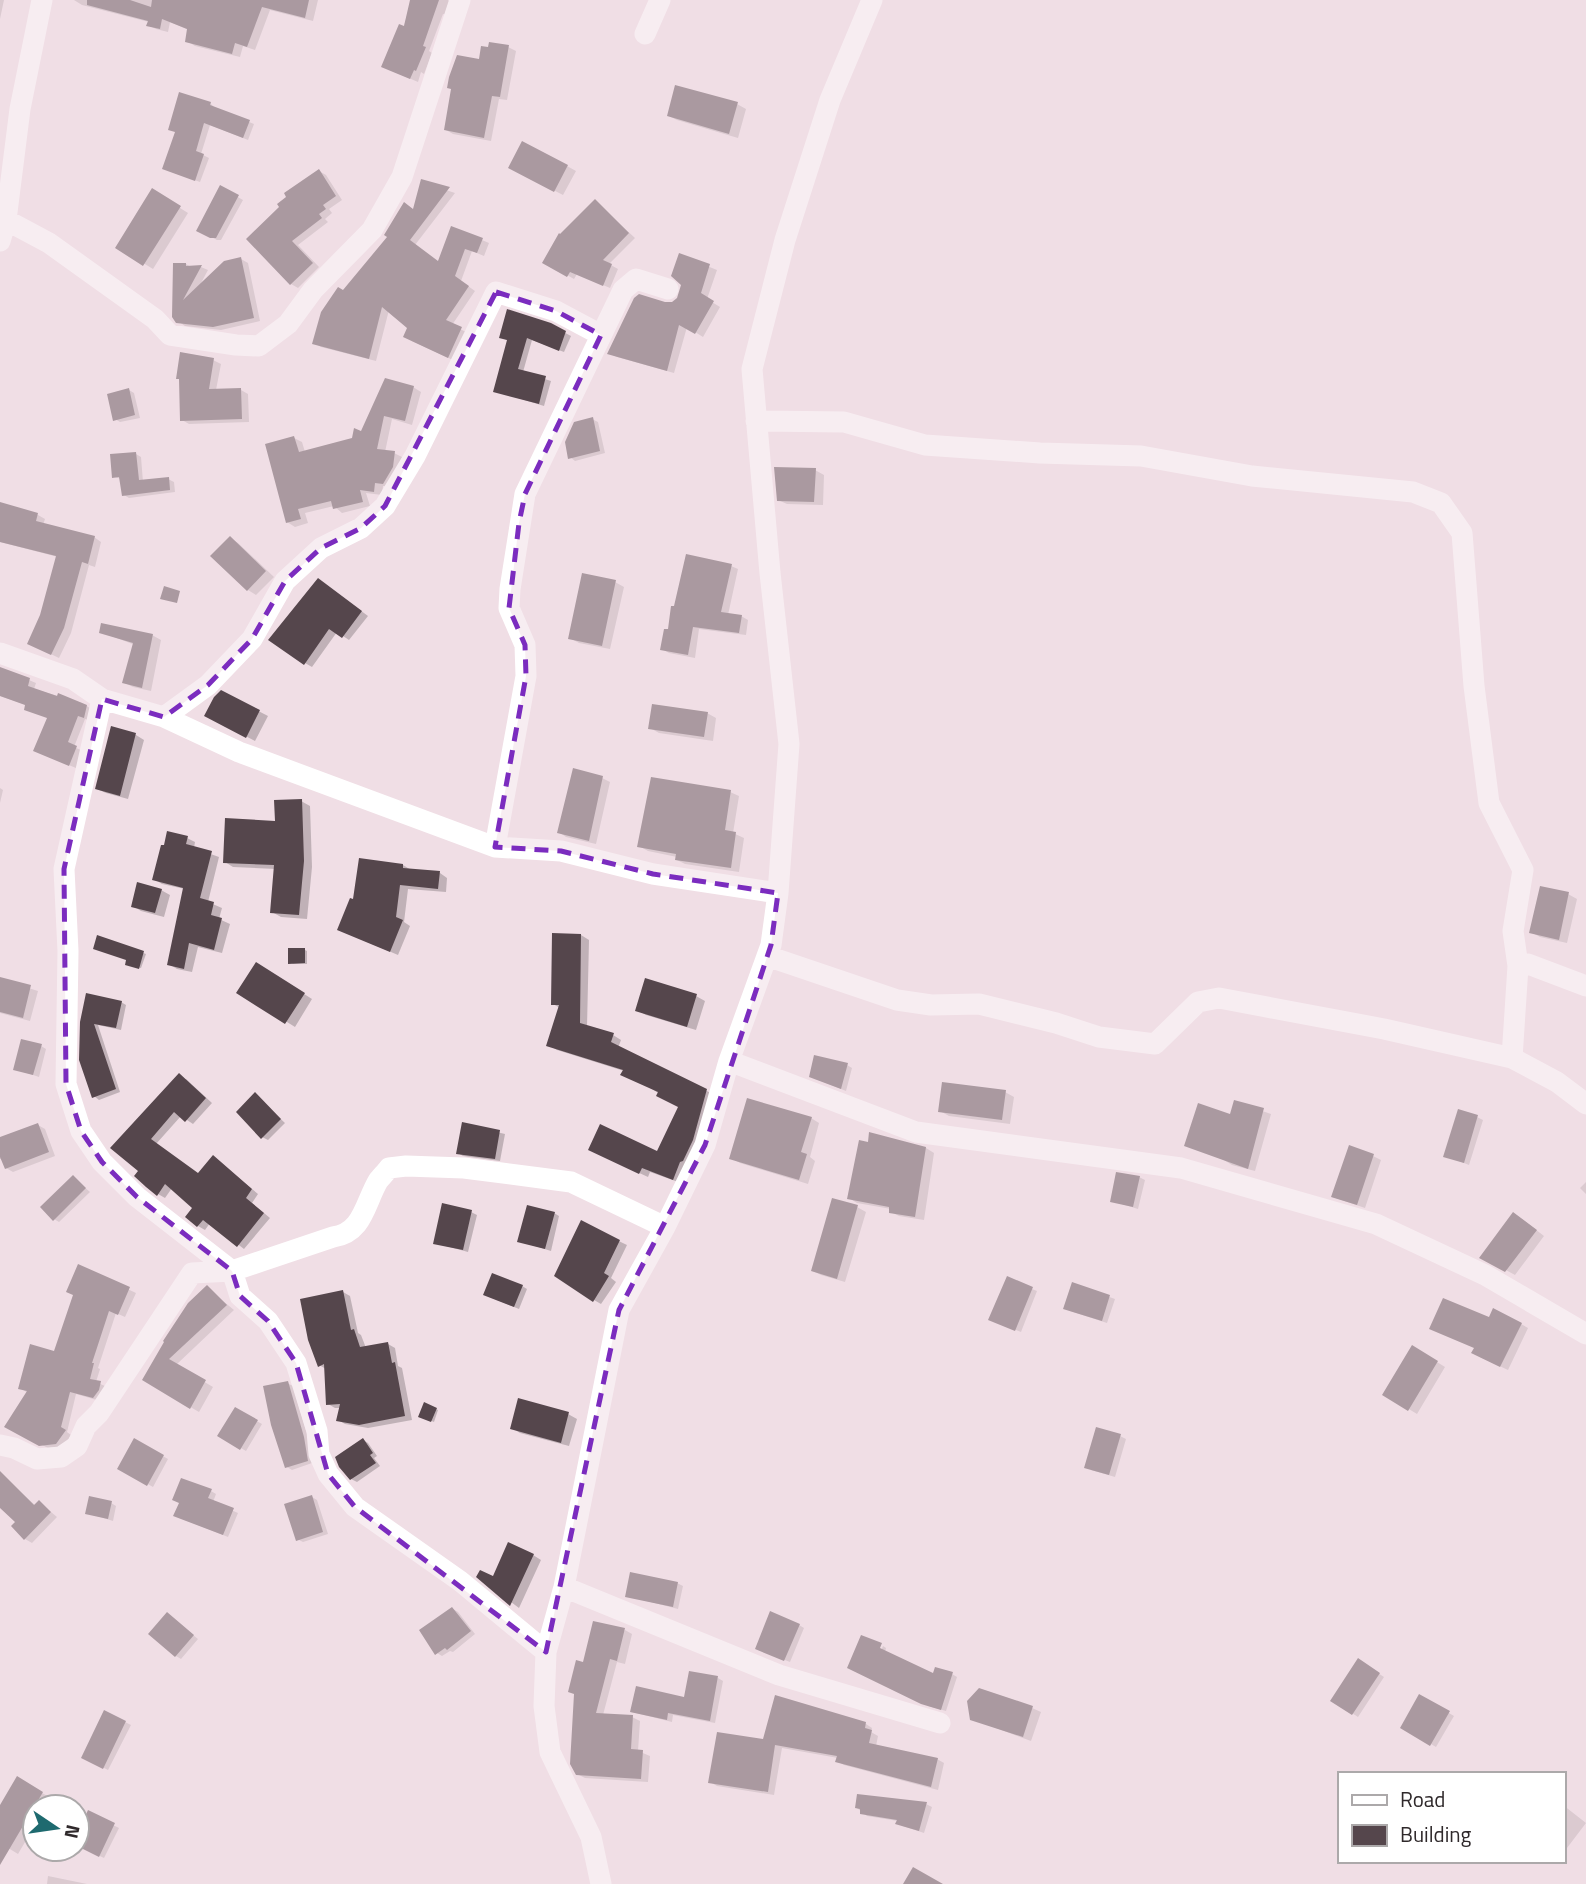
<svg xmlns="http://www.w3.org/2000/svg" width="1586" height="1884" font-family="'Titillium Web',sans-serif">
<style>
.shadow{fill:#0003}
.building{fill:#55464c}
.lines{fill:none;stroke-linecap:round;stroke-linejoin:round}
.minor{stroke:#fff;stroke-width:21}
.marked{fill:none;stroke:#7b2cbf;stroke-width:5;stroke-dasharray:14 9;stroke-linejoin:round}
</style>
<rect width="100%" height="100%" fill="#f0dee5"/>
<path class="shadow" d="M0,0h4l-4,19z
M74,0h244l-5,21 -43,-11 -15,40 -12,-4 -3,11 -45,-11 -8,-5 2,-11 -19,-8 -2,10 -12,-3 -8,-4 1,-3 -67,-17z
M412,0h36l4,4 -5,11 -4,-1 -14,37 3,2 -8,21 -3,-2 -3,10 -28,-12z
M508,47l8,4 -9,49 -8,-1 -8,42 -38,-7 -7,-4 7,-40 27,-29z
M210,103l5,5 39,16 -6,16 -38,-15 -9,29 8,4 -9,24 -31,-11z
M737,104l9,5 -8,29 -61,-18 -8,-4z
M567,166l9,5 -13,24 -45,-23z
M319,171l7,4 16,25 -13,9 3,4 -7,6 3,3 -30,23 21,22 -21,21 -7,-4 -43,-45z
M422,182l33,11 -40,52 24,18 43,-23 7,3 -5,13 -12,-5 -11,30 14,10 -23,34 16,8 -13,28 -43,-20 -3,-13 -20,-18 -13,51 -55,-14 -7,-4 30,-51 70,-81z
M220,187l23,13 -22,40h-4l-19,-10z
M153,191l35,22 -35,56 -36,-22z
M595,201l40,37 -26,26 9,5 -8,19 -33,-14 -3,5 -30,-17z
M680,255l37,15 -10,29 13,8 -17,30 -16,-10 -13,46 -57,-16 -8,-4 55,-50h8l7,-4 4,-14z
M241,259l7,4 12,58 -39,9 -36,-4 -7,-5 8,-57 5,3h10l7,3 -8,15z
M550,325l21,11 -7,16 -32,-12 -9,32 28,9 -7,25 -49,-15 14,-50 -8,-4z
M213,360l8,4 -5,26h25l7,4 1,28 -60,2 -7,-4z
M413,387l8,5 -9,33 -20,-6 -7,33 9,1 8,4 -2,15 -9,15 -8,-1 -1,9 -16,-2 4,13 -28,7 -8,-7 -29,7 3,10 -13,4 -8,-5 7,-84 8,4 3,10 48,-12z
M129,390l5,3 6,25 -20,4 -5,-3z
M592,419l6,3 7,31 -30,8 -5,-4z
M136,454l5,3 2,25 25,-3 6,3 1,10 -46,6 -5,-3 -2,-16 -8,-2z
M815,470l9,5 -1,30 -36,-1 -9,-4z
M0,504l38,11 7,4 -2,6 51,12 7,5 -6,25 -6,-2 -18,68 -12,25 -23,-11 22,-90 -58,-15z
M230,538l8,5 36,34 -18,18 -8,-5z
M731,566l7,3 -10,46 13,1 7,4 -2,15 -47,-6 -4,29 -26,-5 -7,-4 8,-18z
M615,582l9,5 -14,62 -31,-6 -9,-5z
M325,584l43,32 -19,24 -12,-8 -25,35 -7,-4z
M101,632l51,3 9,5 -10,51 -18,-4 -8,-4 10,-38z
M0,668l36,15 -2,6 48,14 11,7 -2,11 -6,-2 -11,28 9,4 -7,17 -34,-14 7,-36 -23,-9 1,-4 -27,-9z
M222,692l46,24 -13,25 -40,-21z
M707,713l9,5 -3,23 -54,-8 -9,-5z
M112,728l24,7 8,5 -16,59 -22,-6 -9,-4z
M602,778l8,4 -14,62 -30,-7 -7,-5z
M0,788l3,2 -3,13z
M730,792l9,4 -6,37 11,5 -5,34 -54,-8 -8,-4v-3l-29,-6 -9,-5z
M301,801l9,5 2,61 -5,52 -26,-2 -9,-5 4,-43 -43,-2 -8,-5z
M187,838l8,4 -1,6 25,9 -11,45 14,6 -3,11 11,5 -8,29 -24,-6 -6,25 -15,-3 -8,-5 16,-75 -23,-5 -8,-5z
M403,865l8,5 29,3 7,5 -1,14 -38,-3 -4,33 6,4 -12,29 -59,-25 16,-28z
M161,890l9,5 -6,22 -23,-6 -8,-5z
M1568,894l9,5 -10,44 -27,-6 -9,-5z
M581,935l8,5 -2,87 26,8 8,5 -3,8 97,47 -34,88 -31,-11 -2,5 -50,-23 60,-1 22,-46 -56,-36 -67,-21 -8,-5 11,-37 -7,-4z
M98,937l48,17 -5,14 -12,-3 -1,-5z
M305,950l2,1v13h-15z
M265,969l47,30 -17,28 -56,-35z
M0,979l38,12 -8,30 -30,-8z
M696,996l9,5 -9,29 -50,-15 -9,-5z
M121,1002l5,3 -5,25 -23,-5 22,67 -21,8 -5,-4 -12,-74z
M41,1046l5,3 -7,28 -24,-8z
M847,1065l5,3 -6,23 -30,-12z
M186,1079l26,24 -19,21 -12,-8 -25,28 43,31 14,-18 45,37 -6,9 18,15 -26,31 -34,-26 -5,7 -7,-4 -11,-9 8,-9 -23,-20 -7,10 -7,-4 -18,-23 -28,-23z
M1005,1092l9,5 -4,27 -61,-8 -9,-5z
M255,1095l30,28 -17,17 -6,-3z
M1236,1102l35,12 -16,57 -23,-6 -8,-5 -38,-15 46,-29z
M1477,1117l6,3 -14,45 -23,-9z
M811,1118l8,5 -9,34 5,4 -7,23 -68,-21 -9,-5z
M463,1124l42,10 -5,27 -37,-5 -5,-3z
M38,1125l7,4 10,27 -42,16 -7,-4 -3,-9h-3v-20z
M869,1144l57,4 8,5 -10,67 -25,-4 -8,-4v-3l-34,-6 -8,-5z
M1373,1156l8,4 -16,48 -32,-11z
M73,1177l17,15 -31,30 -5,-3z
M1139,1177l6,3 -7,29 -26,-8z
M1586,1182v12l-6,-6z
M857,1207l9,5 -21,70 -24,-7 -8,-4z
M471,1212l6,3 -9,37 -33,-9z
M554,1213l5,3 -8,35 -32,-10z
M1522,1219l22,17 -29,39 -33,-18z
M581,1223l46,22 -16,33 5,4 -15,22 -7,-4z
M79,1266l57,27 -11,24 -9,-4 -18,55 2,1 -4,13 11,5 -7,14 -24,-7 -9,38 4,3 -8,12 -15,1 -41,-21 21,-34 -8,-5 35,-35 20,-58z
M1073,1284l42,15 -8,24 -37,-12z
M522,1286l5,3 -8,20 -29,-12z
M207,1288l27,22 -58,55 37,22 -14,25 -55,-32z
M1032,1289l5,2 -16,41 -25,-10z
M343,1292l7,4 8,37 3,2 5,13 22,-4 7,4 3,18 4,2 10,52 -44,8 -23,-4 -7,-4 3,-12h-6l-7,-4 -2,-35 -7,-4z
M1490,1319l31,5 7,4 -20,42 -28,-13z
M1413,1347l32,20 -28,47 -33,-20z
M287,1383l6,3 16,55 3,22 -20,7 -5,-3z
M425,1405l13,5 -4,12 -14,-6z
M236,1409l26,15 -16,27 -26,-15z
M568,1414l9,5 -8,27 -49,-13 -8,-5z
M1120,1436l6,3 -11,38 -24,-7z
M135,1440l33,19 -15,28 -34,-19z
M363,1440l5,3 9,13 -3,2 6,8 -23,16 -6,-3z
M6,1479l30,27 3,-4 18,15 -25,26 -7,-4 -8,-17 -17,-17v-19z
M211,1491l5,3 -3,8 25,11 -10,24 -48,-19z
M312,1497l5,3 11,34 -25,8 -6,-3z
M111,1503l5,3 -3,15 -26,-8z
M533,1555l8,5 -22,48 -41,-31 15,2z
M677,1583l6,3 -5,23 -51,-13z
M453,1609l5,3 17,22 -22,18 -3,-1 -8,5 -5,-3z
M172,1618l26,21 -17,20 -5,-3z
M799,1625l5,3 -14,34 -28,-11z
M625,1630l7,4 -7,30 -8,-2 -14,53 29,2 8,4 -2,30 12,5 -2,26 -63,-4 -8,-4 8,-110z
M883,1646l3,2 -1,4 49,23 18,-1 5,3 -11,34 -18,-5 -50,-49z
M1358,1660l26,17 -26,40 -26,-17z
M718,1678l5,3 -8,42 -42,-8 -1,7 -40,-10 53,-13z
M1420,1696l34,20 -18,31 -34,-20z
M777,1698l89,26 6,4 -1,4 7,4 -2,10 61,13 7,4 -6,27 -94,-25 -7,-4 1,-3 -56,-10 -8,47 -57,-9 -7,-4 54,-41z
M1032,1708l9,4 -10,29 -59,-22z
M105,1712l26,13 -23,45 -25,-13z
M17,1779l34,19 -6,9h-10v18l-17,29 -18,-11v-35z
M859,1796l67,8 6,3 -8,26 -21,-7 -6,-3 1,-2 -31,-5 -10,-8z
M1563,1805l23,18 -19,25 -4,-3z
M89,1813l30,15 -15,30 -27,-13v-7z
M48,1876l39,8h-40z"/>
<path class="building" d="M87,0h43l21,7 1,-7h157l-4,18 -43,-11 -15,40 -12,-4 -3,11 -47,-12 2,-13 -25,-10 -2,10 -14,-3 2,-5 -61,-16z
M410,0h29l-16,46 3,1 -10,24 -2,-1 -4,9 -29,-12 18,-43 5,2z
M489,42l20,3 -9,52 -8,-1 -8,42 -40,-8 7,-41 -4,-1 2,-11 8,-22 22,4 2,-13 7,1z
M675,85l63,17 -9,32 -62,-18z
M179,92l32,10 -1,3 40,15 -7,18 -39,-15 -8,28 8,3 -9,27 -33,-12 13,-37 -7,-2z
M522,141l46,24 -14,27 -46,-24z
M319,169l17,27 -13,9 3,4 -7,5 3,4 -30,23 21,22 -23,22 -44,-46 33,-32 -2,-3 9,-7 -2,-4z
M421,179l29,8 -40,53 28,21 13,-35 32,12 -6,15 -12,-4 -10,27 14,10 -23,34 16,7 -14,31 -45,-21 4,-9 -25,-21 -13,52 -57,-15 9,-32 17,-25 5,3 44,-53 -3,-2 20,-33 9,7z
M220,185l19,10 -23,43h-6l-14,-7z
M152,188l29,18 -38,60 -28,-18z
M595,199l34,34 -26,27 9,4 -9,22 -33,-14 -3,5 -25,-14 17,-30 1,1z
M679,253l31,11 -9,29 13,8 -19,33 -16,-9 -12,46 -60,-17 27,-56 5,-4 26,8h7l5,-4 4,-13 -10,-9z
M241,257l13,61 -41,9 -37,-4 -4,-6 1,-54h13v3l16,-1 -19,35 41,-39z
M507,309l44,14 15,8 -7,20 -32,-13 -9,31 28,7 -7,28 -46,-12 14,-52 -8,-2z
M180,352l34,6 -5,31 32,-1 1,31 -62,2 -1,-42h-3z
M385,378l29,8 -9,35 -21,-5 -7,33 18,2 -2,16 -10,17 -8,-1 -1,9 -14,-2 3,12 -30,7 -2,-8 -33,8 3,10 -15,4 -21,-79 29,-8 5,16 53,-14 2,-10 7,3z
M129,388l6,27 -22,6 -6,-27z
M593,417l7,34 -32,8 -3,-17 9,-20z
M136,452l3,28 30,-3 1,13 -48,6 -3,-19 -7,1 -2,-24z
M774,467l42,1 -2,34 -37,-1z
M0,502l38,11 -2,8 59,15 -7,28 -6,-2 -18,66 -13,27 -24,-11 13,-29 16,-59 -56,-14z
M230,536l36,35 -19,20 -37,-35z
M686,554l46,10 -11,48 21,3 -3,18 -46,-6 -5,28 -28,-5 4,-21h4l3,-23h3z
M582,573l34,7 -14,66 -34,-7z
M318,578l44,33 -20,27 -13,-9 -25,36 -36,-25z
M164,586l16,5 -3,12 -17,-4z
M101,623l52,11 -11,54 -20,-5 11,-40 -34,-10z
M0,667l30,11 -2,8 29,10 1,-3 29,12 -3,13 -6,-2 -10,26 9,4 -8,20 -36,-15 14,-33 -23,-8 1,-5 -25,-9z
M221,690l39,20 -14,28 -42,-22 10,-19z
M652,704l56,8 -4,25 -56,-8z
M111,726l25,7 -16,63 -25,-7z
M573,768l30,8 -14,65 -32,-8z
M651,777l80,13 -6,40 11,2 -5,36 -56,-8 1,-6 -39,-7z
M302,799l2,62 -5,54 -29,-2 4,-48 -51,-2 2,-45 50,3 -1,-21z
M167,831l21,5 -2,8 26,7 -12,47 14,4 -3,13 11,3 -8,32 -25,-7 -5,26 -17,-4 16,-77 -31,-8 9,-35h3z
M359,858l44,6v4l37,3 -2,18 -38,-4 -4,32 7,3 -13,32 -53,-22 13,-32 3,1z
M137,882l25,7 -7,24 -24,-6z
M1540,886l29,6 -10,48 -30,-7z
M552,933l29,1 -1,89 34,10 -3,9 96,47 -14,51 -10,21 -3,1 -7,18 -31,-12 -3,6 -51,-24 12,-26 57,27 21,-44 -22,-11 2,-4 -38,-17 3,-5 -77,-24 13,-41h-8z
M97,935l47,16 -5,18 -14,-4 1,-5 -33,-11z
M288,948h17v15l-17,1z
M256,962l49,31 -20,31 -49,-31z
M0,977l31,8 -8,33 -23,-6z
M645,978l52,16 -10,33 -52,-16z
M86,993l36,8 -6,27 -22,-4 22,65 -24,9 -13,-38 1,-38z
M21,1039l21,5 -9,31 -20,-5z
M814,1055l34,8 -7,26 -32,-12z
M179,1073l27,25 -21,24 -11,-10 -23,27 47,34 15,-18 39,34 -6,9 18,15 -27,34 -34,-27 -6,7 -12,-10 7,-9 -27,-24 -8,12 -11,-9 -12,-11 4,-5 -28,-23z
M942,1082l64,8 -4,30 -64,-8z
M255,1092l26,27 -20,20 -25,-27z
M747,1098l65,19 -11,35 6,2 -8,26 -70,-21z
M1234,1100l30,8 -16,61 -64,-23 14,-43 32,11z
M1458,1109l20,6 -14,48 -21,-6z
M462,1122l38,8 -5,29 -39,-5z
M38,1123l11,29 -44,17 -5,-12v-20z
M869,1132l57,15 -11,70 -26,-4v-6l-42,-8 12,-59 9,2z
M1349,1145l25,9 -17,51 -26,-8z
M1116,1172l24,4 -7,31 -23,-5z
M73,1175l13,13 -33,33 -13,-14z
M832,1198l26,7 -21,74 -26,-8z
M442,1203l30,7 -9,40 -30,-6z
M527,1205l28,7 -10,37 -28,-7z
M1513,1212l24,18 -32,42 -26,-14z
M581,1220l39,20 -16,33 5,3 -16,26 -39,-26z
M78,1264l52,23 -12,28 -9,-4 -17,52h2l-4,16 11,2 -2,9 -6,8 -23,-6 -9,35 5,3 -10,14 -17,2 -35,-19 23,-36 -9,-2 12,-45 24,7 19,-56 -7,-3z
M492,1273l31,12 -9,22 -31,-12z
M1007,1276l26,11 -18,44 -27,-11z
M1072,1282l38,13 -8,26 -39,-12z
M207,1285l20,20 -58,54 37,21 -16,29 -48,-29 22,-38 -1,-1 25,-38z
M343,1290l8,40 3,-1 6,18 28,-5 4,21 3,-1 10,54 -46,9 -23,-4 4,-17 -14,1 -2,-41 -6,3 -10,-27 -8,-41z
M1443,1298l46,19 4,-9 29,15 -22,44 -29,-14 3,-5 -45,-19z
M1412,1345l26,16 -30,50 -26,-16z
M288,1381l16,56 4,24 -23,7 -14,-43 -8,-39z
M518,1398l51,14 -8,31 -51,-14z
M424,1402l13,6 -6,14 -13,-5z
M235,1407l23,13 -18,30 -23,-14z
M1096,1427l25,7 -12,41 -25,-7z
M134,1438l30,17 -17,31 -30,-17z
M363,1438l10,15 -3,2 6,8 -26,17 -11,-13 -4,-10z
M0,1471l34,34 5,-5 12,12 -27,28 -13,-14 4,-4 -15,-14z
M181,1478l31,11 -4,9 26,10 -11,27 -50,-19 6,-13 -7,-3z
M312,1495l11,37 -27,9 -12,-37z
M89,1496l23,5 -4,18 -23,-5z
M508,1542l26,12 -24,52 -34,-29 4,-7 13,6z
M630,1572l48,10 -5,25 -48,-10z
M452,1607l19,24 -24,19 -2,-2 -10,7 -16,-25z
M770,1611l30,13 -16,37 -29,-12z
M167,1612l27,23 -19,22 -27,-23z
M593,1621l32,7 -8,33 -7,-2 -14,54 37,2 -2,34 12,1 -2,29 -65,-4 -6,-11 4,-70 -6,-2 8,-32 7,2z
M861,1635l21,8 -2,5 53,25 2,-6 18,5 -12,38 -20,-6 -74,-36z
M1358,1658l22,15 -28,42 -22,-14z
M689,1671l29,5 -8,45 -42,-8 -1,7 -37,-8 6,-26 48,11z
M979,1688l54,18 -10,31 -53,-17 -3,-19z
M1419,1694l31,17 -20,35 -30,-18z
M775,1695l91,27 -1,6 7,2 -3,13 69,15 -7,29 -96,-25 2,-6 -62,-11 -7,47 -60,-9 9,-51 46,7z
M104,1710l22,11 -23,48 -22,-11z
M17,1776l26,16 -43,73v-60z
M857,1794l70,8 -8,29 -24,-7 2,-4 -37,-6v-5l-5,-1z
M88,1810l27,13 -16,34 -22,-11v-12z
M913,1867l30,17h-40z"/>
<g class="lines">
<path class="minor" d="M645,34l15,-34
M6,220l43,23 106,76 15,16 66,10 23,1 29,-22 25,-34 59,-60 30,-53 58,-177
M0,241l6,-21 14,-111 22,-109
M756,421l88,1 81,23 115,8 101,3 111,20 161,16 28,11 21,30 12,153 15,117 34,67 -10,61 5,35
M0,653l73,26 29,20 62,18 75,35 256,95 66,4 92,23 125,19
M102,699l-38,170 4,82 -2,133 15,47 21,31 35,35 95,74 8,25 28,25 28,42 21,68 2,23 9,20 27,33 105,74 86,71
M164,717l44,-32 44,-46 33,-58 36,-33 40,-20 24,-22 30,-50 81,-164 60,19 45,24
M495,847l31,-171 -1,-31 -16,-37 1,-19 15,-95 98,-204 13,-11 32,10
M767,956l130,44 34,5 48,-1 77,19 43,14 56,7 43,-42 21,-4 165,31 128,29 45,24 29,22
M1512,1058l6,-92 10,-2 58,22
M729,1061l187,71 265,36 195,56 109,51 101,59
M0,1445l14,3 23,11 24,-2 16,-11 9,-20 13,-13 93,-140 40,-2 101,-34c30,-4 32,-34 45,-56 3,-4 8,-9 11,-13l17,-2 58,2 107,14 94,45
M564,1587l215,88 161,48
M601,1884l-10,-47 -41,-85 -6,-46 2,-54 18,-65 55,-277 46,-83 40,-82 24,-84 42,-116 7,-52 11,-149 -19,-171 -18,-204 33,-129 45,-140 42,-100"/>
</g>
<path d="M0 0H1586V1884H0ZM496,292l60,19 45,24 -76,159 -6,29 -10,85 16,37 1,31 -31,171 66,4 92,23 125,19 -7,52 -66,200 -86,165 -73,342 -191,-145 -27,-33 -32,-111 -28,-42 -28,-25 -8,-25 -95,-74 -35,-35 -21,-31 -15,-47 -2,-215 38,-170 62,18 44,-32 44,-46 33,-58 36,-33 40,-20 24,-22z" fill="#f0dee5" fill-opacity=".55" fill-rule="evenodd"/>
<path class="marked" d="M496,292l60,19 45,24 -76,159 -6,29 -10,85 16,37 1,31 -31,171 66,4 92,23 125,19 -7,52 -66,200 -86,165 -73,342 -191,-145 -27,-33 -32,-111 -28,-42 -28,-25 -8,-25 -95,-74 -35,-35 -21,-31 -15,-47 -2,-215 38,-170 62,18 44,-32 44,-46 33,-58 36,-33 40,-20 24,-22z"/>
<rect x="1338" y="1772" width="228" height="91" fill="#ffffff" stroke="#aca9aa" stroke-width="2"/>
<rect x="1352" y="1795" width="35" height="10" fill="#ffffff" stroke="#aca9aa" stroke-width="2"/>
<text x="1400" y="1807" font-size="21" fill="#2f292b">Road</text>
<rect x="1352" y="1825" width="35" height="21" fill="#55464c" stroke="#aca9aa" stroke-width="2"/>
<text x="1400" y="1842" font-size="21" fill="#2f292b">Building</text>
<g transform="translate(56 1828) rotate(103)"><circle r="33" fill="#ffffff" stroke="#aca9aa" stroke-width="2"/>
<path d="M0-5L12 26L0 18L-12 26Z" fill="#1e6a6f"/>
<text y="-10" font-size="19" font-weight="bold" text-anchor="middle" fill="#2f292b">N</text>
</g>
</svg>
